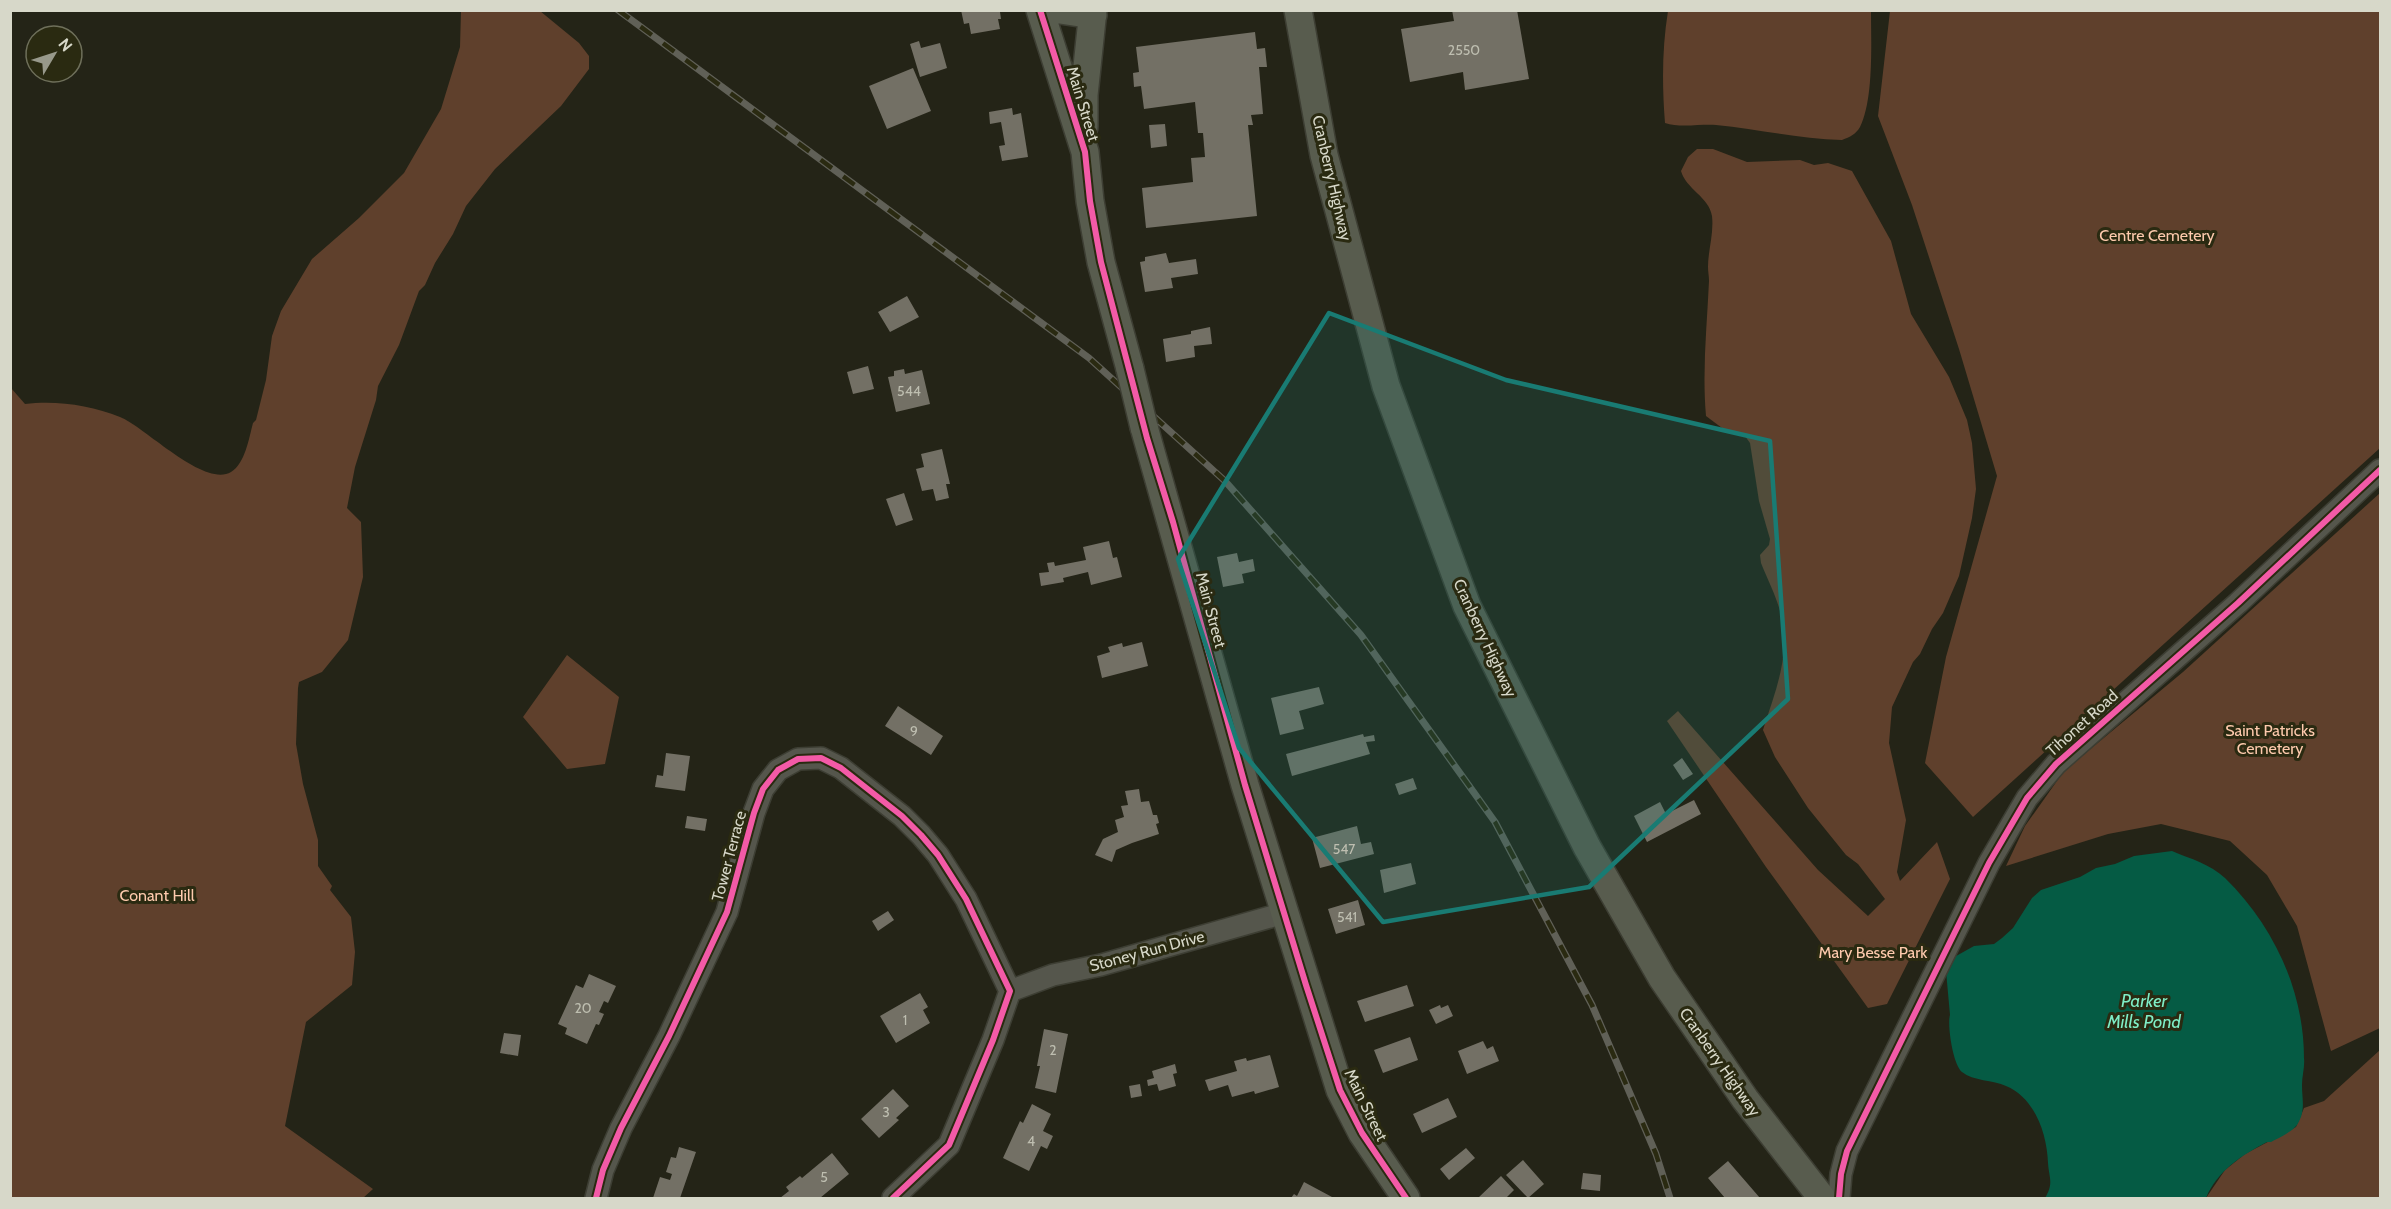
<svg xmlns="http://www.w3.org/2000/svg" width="2391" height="1209" font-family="Cabin,sans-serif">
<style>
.green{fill:#5f402c}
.water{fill:#055b44}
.building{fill:#737065}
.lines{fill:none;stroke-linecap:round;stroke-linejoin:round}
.minor-casing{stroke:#3d3e33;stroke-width:24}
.major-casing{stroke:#3d3e33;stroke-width:30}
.minor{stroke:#55564c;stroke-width:21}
.major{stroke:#585c4e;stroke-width:27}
.rail-casing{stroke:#606057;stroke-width:7}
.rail{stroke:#2a2a11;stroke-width:4.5;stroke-dasharray:14;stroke-linecap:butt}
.major-bridge-casing{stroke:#3d3e33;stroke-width:30;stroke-linecap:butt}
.major-bridge{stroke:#585c4e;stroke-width:27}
.cycleway-casing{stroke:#2a2a11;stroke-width:10}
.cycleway{stroke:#f35aa7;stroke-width:6}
.marked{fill:#197b73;fill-opacity:0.2;stroke:#197b73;stroke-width:4.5;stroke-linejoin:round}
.labels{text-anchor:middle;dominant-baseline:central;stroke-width:6;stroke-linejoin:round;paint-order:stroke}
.number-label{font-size:14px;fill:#bebeb0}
.street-label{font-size:16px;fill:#d7d8c9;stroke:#2a2a11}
.park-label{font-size:16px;fill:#fecaad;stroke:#2a2a11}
.water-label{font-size:18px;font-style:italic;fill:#7eedc6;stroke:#2a2a11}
</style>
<rect width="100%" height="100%" fill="#242417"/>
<path class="green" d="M461,11h79l39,32 10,13v13l-28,37 -66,63 -29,37 -13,28 -18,29 -10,22 -6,6 -20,54 -21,41 -2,14 -21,67 -8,41 14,14 2,55 -15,63 -26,32 -23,10 -1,6 -2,56 7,40 15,56v26l14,20 -2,4 21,27 4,35 -3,33 -46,37 -21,104 88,63 -10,9h-352v-810l14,16c30,-4 66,1 95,13 25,10 84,71 111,55 14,-8 18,-34 22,-49l3,-3 10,-40 6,-44 9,-25 31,-52 47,-41 45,-45 37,-64 19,-62z
M1668,11h203c0,30 3,88 -11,116 -4,7 -10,10 -18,13 -43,-1 -84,-11 -126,-15 -16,-1 -37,3 -51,-2 -3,-38 -3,-75 3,-112z
M1890,11h490v437l-407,369 -48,-54 21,-106 51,-181 -38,-127 -47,-144 -34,-89z
M1697,149h16l34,13 53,-2 14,5 14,-2 24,8 39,70 20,73 38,63 18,43 5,23 4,46 -4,29 -13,58 -16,37 -11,16 -12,25 -7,8 -21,45 -3,36 17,77 -9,52 3,9 37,-39 13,37 -63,125 -19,4 -102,-141 -99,-146 11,-10 140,159 50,46 17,-17 -27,-35 -12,-9 -38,-47 -33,-51 -12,-27c11,-35 27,-72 19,-110 -3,-19 -14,-39 -21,-57l-1,-8 9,-10 1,-6 -11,-38 -9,-58 -5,-7 -19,-5 -20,-15c-4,-46 1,-90 3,-135 0,-5 -1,-9 -1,-14 0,-17 6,-33 4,-51 -3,-19 -26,-27 -31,-45l7,-14z
M2380,493v535l-49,23 -34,-125 -30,-51 -37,-34 -69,-17 -53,10 -102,32 19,-40 39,-55 119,-99z
M567,655l52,42 -14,67 -38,5 -44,-52z
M2380,1050v148h-174l19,-28 20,-16 51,-27 8,-19 20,-7z"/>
<path class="water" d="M2172,851c19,8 38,13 53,27 48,47 79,112 79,180 1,9 -2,18 -2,27 0,15 4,26 -5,40 -5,7 -19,13 -26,17h-4c-25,13 -50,29 -61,56h-161c9,-15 4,-20 3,-35 -1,-29 -13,-65 -42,-77 -13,-6 -33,-5 -44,-14 -9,-7 -15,-47 -12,-57l-4,-44 3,-11 25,-14 20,-2 8,-6 11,-10 19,-30 9,-8 39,-13 16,-9 19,-4 19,-8z"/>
<path class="building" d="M961,10l39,2 1,7h-3l2,10 -29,5 -2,-11 -5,1z
M1452,10h65l12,69 -64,11 -2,-18 -53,10 -9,-53 53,-8z
M1255,32l2,17 8,-1 2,19h-8l4,47 -12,1 2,10h-5l9,91 -111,12 -4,-40 51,-6 -2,-24 14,-1 -2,-24h-5l-3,-31 -51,7 -3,-23 -7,1 -1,-14 6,-1 -3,-25z
M919,41l2,7 19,-5 7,25 -27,9 -10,-33z
M913,68l18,43 -44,18 -18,-43z
M1012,108l1,7 8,-2 7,44 -26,4 -3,-15 6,-1 -4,-23 -11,2 -1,-12z
M1165,124l2,22 -16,2 -2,-23z
M1166,253l3,10 27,-4 2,15 -27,4 2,10 -28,4 -5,-30 5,-1v-4z
M907,296l12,21 -29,15 -12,-20z
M1210,327l2,17 -18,2 1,11 -29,5 -3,-23 28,-5v-3z
M868,366l6,23 -21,5 -6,-22z
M904,369l1,5 17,-4 8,34 -34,8 -8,-35 6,-1v-5z
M942,449l8,35h-4l3,14 -13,3 -3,-12 -11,2 -6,-22 8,-2 -3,-13z
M904,493l9,27 -17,6 -10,-27z
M1109,541l4,17 4,-1 5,20 -31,8 -3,-13 -25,6 1,4 -23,4 -2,-13 10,-1 -2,-9 7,-1 1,4 31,-6 -3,-13z
M1237,553l2,9 14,-3 2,12 -13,3 2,9 -21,4 -6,-30z
M1142,642l6,24 -46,12 -5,-22 13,-4 -2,-5 14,-4 1,4z
M1319,687l5,17 -25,7 5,18 -24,6 -9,-37z
M898,706l45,30 -12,19 -46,-29z
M1363,734l1,3 10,-2 1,6 -9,1 4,12 -78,22 -6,-22z
M666,753l24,3 -5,35 -30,-4 2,-12 6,1z
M1682,758l11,16 -10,6 -10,-15z
M1413,778l4,11 -18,6 -4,-11z
M1139,789l2,13 8,-1 4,14h4l2,8 -3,1 3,10 -27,9 -16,7 -4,12 -17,-7 8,-16 15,-7 -3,-12 9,-3 -3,-11 7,-1 -3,-14z
M1694,800l7,14 -54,28 -13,-26 26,-14 6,12z
M687,816l20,3 -2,12 -20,-3z
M1357,826l4,18 10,-2 3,12 -54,14 -8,-30z
M1411,863l5,21 -32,9 -4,-23z
M1358,900l7,25 -29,9 -8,-25z
M888,911l6,9 -16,11 -6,-10z
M589,974l27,12 -8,17 -4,-2 -5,11 5,2 -5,11 -3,-1 -9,20 -22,-10 2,-6 -9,-4 18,-39 7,3z
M1407,985l7,21 -49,16 -8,-21z
M920,993l8,14 -5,3 7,13 -34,20 -16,-27z
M1440,1005l1,3 7,-3 5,11 -17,8 -7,-14z
M1044,1029l24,5 -12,59 -21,-5 5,-22h-3z
M504,1033l17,2 -3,21 -18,-3z
M1410,1037l8,23 -35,13 -9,-23z
M1483,1041l4,8 6,-3 6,15 -32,13 -9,-23z
M1270,1055l9,32 -24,7 -1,-3 -22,6 -4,-12 -19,6 -4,-11 32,-9 -3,-10 12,-3 1,3z
M1175,1064l2,9 -4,1 3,12 -17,5 -2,-7 -9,2 -1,-6 7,-2 -2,-7z
M1140,1084l2,12 -11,2 -2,-12z
M893,1089l16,17 -13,12 3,2 -20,18 -18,-19z
M1448,1098l9,19 -35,16 -9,-19z
M1032,1104l19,10 -8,17 10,5 -6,13 -6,-3 -12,25 -26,-13 17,-37 3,2z
M679,1147l17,5 -16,46h-27l7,-21 10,3 2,-6 -6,-2 5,-15 5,1z
M1466,1148l9,10 -26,22 -9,-11z
M832,1153l17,21 -29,24h-40l9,-7 -3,-4 14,-11 2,2z
M1523,1160l21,24 -16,14 -22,-23z
M1728,1161l32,37h-35l-17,-20z
M1583,1173l18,2 -1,16 -19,-2z
M1501,1176l13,14 -8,8h-28z
M1304,1182l28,15 -1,1h-40l3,-4 3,2z"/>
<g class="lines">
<defs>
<path id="minor" d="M1010,991l43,-16 48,-10 183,-52
M596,1198l7,-28 18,-42 48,-92 58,-124 27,-99 9,-24 15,-19 20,-11 23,-1 20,10 61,48 19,19 17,20 28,44 44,92 -17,49 -44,105 -56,53
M1839,1198l2,-24 6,-23 142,-288 38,-65 29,-34 182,-161 142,-133"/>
<path id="major" d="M1040,10l45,142 5,49 11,61 29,107
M1060,10l33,5
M1298,10l26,145 62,231 81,220 120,241 75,131 83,121 77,99
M1084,127v-32l9,-85
M1144,427l101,358 95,305 22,43 44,65"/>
</defs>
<use href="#minor" class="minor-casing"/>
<use href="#major" class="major-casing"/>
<use href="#minor" class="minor"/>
<use href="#major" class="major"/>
<defs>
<path id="rail" d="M618,10l471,348 136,123 136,154 134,187 97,183 64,149 14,44"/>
</defs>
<use href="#rail" class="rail-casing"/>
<use href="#rail" class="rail"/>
<defs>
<path id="major-bridge" d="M1130,369l14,58"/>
</defs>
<use href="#major-bridge" class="major-bridge-casing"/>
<use href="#major-bridge" class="major-bridge"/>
<defs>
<path id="cycleway" d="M1040,10l45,142 5,49 11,61 46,176 26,84 72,263 61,200 34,105 22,43 44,65
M596,1198l7,-28 18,-42 48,-92 58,-124 27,-99 9,-24 15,-19 20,-11 23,-1 20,10 61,48 19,19 17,20 28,44 44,92 -17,49 -44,105 -56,53
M1839,1198l2,-24 6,-23 142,-288 38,-65 29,-34 182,-161 142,-133"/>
</defs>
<use href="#cycleway" class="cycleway-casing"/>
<use href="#cycleway" class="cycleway"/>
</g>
<path class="marked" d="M1329,313l177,67 264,61 18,258 -199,188 -206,35 -144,-174 -61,-189z"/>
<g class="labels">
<g class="number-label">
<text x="1464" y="50">2550</text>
<text x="909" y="391">544</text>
<text x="914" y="731">9</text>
<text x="1344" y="849">547</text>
<text x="1347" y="917">541</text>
<text x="583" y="1008">20</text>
<text x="905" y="1020">1</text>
<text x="1053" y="1050">2</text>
<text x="886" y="1112">3</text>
<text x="1031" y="1141">4</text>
<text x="824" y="1177">5</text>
</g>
<g class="street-label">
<text transform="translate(1083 104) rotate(73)">Main Street</text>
<text transform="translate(1332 178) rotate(77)">Cranberry Highway</text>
<text transform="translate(1211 610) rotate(75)">Main Street</text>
<text transform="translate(1485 638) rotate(65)">Cranberry Highway</text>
<text transform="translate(2082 723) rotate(-42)">Tihonet Road</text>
<text transform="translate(729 856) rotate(-75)">Tower Terrace</text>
<text transform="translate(1147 951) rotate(-15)">Stoney Run Drive</text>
<text transform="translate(1720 1062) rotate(55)">Cranberry Highway</text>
<text transform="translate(1366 1105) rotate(64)">Main Street</text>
</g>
<g class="park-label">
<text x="2157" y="235">Centre Cemetery</text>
<text x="2270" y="730">Saint Patricks<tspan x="2270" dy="18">Cemetery</tspan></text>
<text x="157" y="895">Conant Hill</text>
<text x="1873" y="952">Mary Besse Park</text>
</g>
<g class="water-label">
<text x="2144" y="1001">Parker<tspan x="2144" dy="21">Mills Pond</tspan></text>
</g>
</g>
<rect width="2391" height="1209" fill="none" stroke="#d7d8c9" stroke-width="24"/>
<g transform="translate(54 54) rotate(51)"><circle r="28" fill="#2a2a11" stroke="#6f705b" stroke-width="1.5"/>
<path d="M0-4.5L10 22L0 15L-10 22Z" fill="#98998b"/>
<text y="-9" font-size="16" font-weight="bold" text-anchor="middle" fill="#d7d8c9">N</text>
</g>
</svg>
